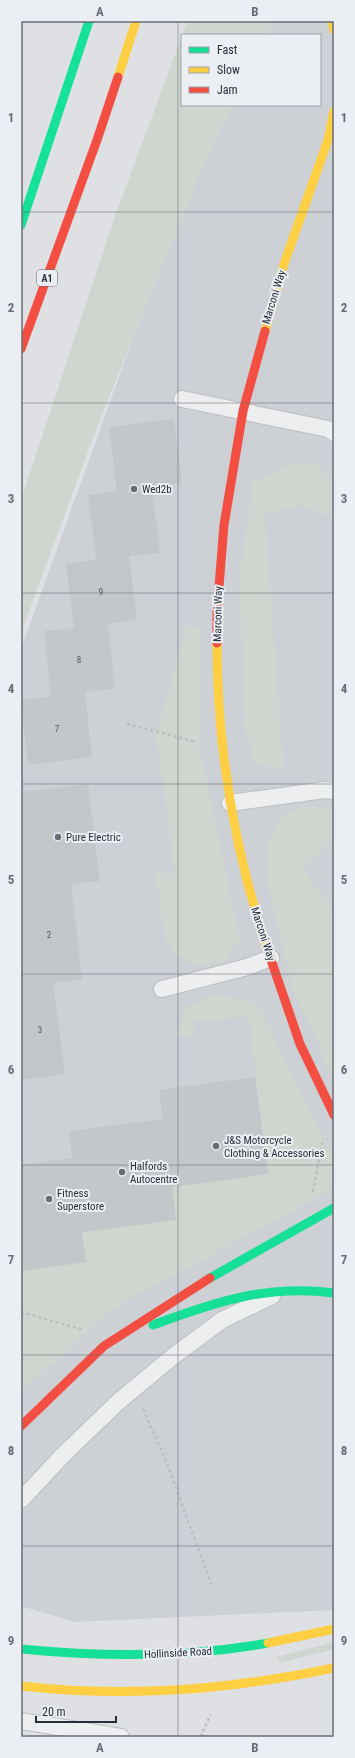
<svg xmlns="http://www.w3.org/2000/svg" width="355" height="1758" font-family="'Roboto Condensed',sans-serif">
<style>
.built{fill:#cdd0d5}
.green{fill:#cfd6cf}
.building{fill:#c4c7ca}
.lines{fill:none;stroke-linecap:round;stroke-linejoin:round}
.lane-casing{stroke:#bcbec1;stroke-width:18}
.path{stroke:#bcbec1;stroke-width:2.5;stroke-dasharray:3 3;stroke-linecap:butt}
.lane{stroke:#edeeef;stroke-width:16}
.fast{stroke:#16e098;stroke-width:9}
.slow{stroke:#ffcf43;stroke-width:9}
.jam{stroke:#f24e42;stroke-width:9}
.grid{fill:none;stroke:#686c74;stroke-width:1;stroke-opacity:0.55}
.poi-dot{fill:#686c74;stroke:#ebeff3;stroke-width:1.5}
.labels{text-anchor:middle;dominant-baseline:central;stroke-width:4;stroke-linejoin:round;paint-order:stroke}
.number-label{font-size:9px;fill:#51565f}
.shield{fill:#ebeff3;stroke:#626871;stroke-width:1}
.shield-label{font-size:10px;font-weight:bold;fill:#282e39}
.street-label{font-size:11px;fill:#282e39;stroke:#ebeff3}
.poi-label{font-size:11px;fill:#282e39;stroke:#ebeff3;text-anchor:start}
.neatline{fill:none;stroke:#686c74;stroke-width:1.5}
.grid-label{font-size:13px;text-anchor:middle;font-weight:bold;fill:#686c74}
</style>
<rect width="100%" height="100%" fill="#dee0e3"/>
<path class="built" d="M246,21h88v1589l-259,12 -54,-16v-957l196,-544h103v-70h-79z"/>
<path class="green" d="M187,21h87l-7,14h-85z
M182,36v69h50l-21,43 -111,271 -79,214v-133l94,-284z
M316,464l18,18v37l-31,-14 -38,9 19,259 -30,-12 -10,-34 -4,-158 14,-90 9,1 24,-15z
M187,625l14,6 -1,118 40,191 -16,22 -29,4 -19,-11 -11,-15 -9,-66 19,-1 -19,-138z
M301,806l33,2v31l-32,30 32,39v171l-40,-87 -25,-102 -3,-46 14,-26z
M217,995l32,5 12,9 73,151v17l-3,13 -219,119 -91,83v-121l64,-9 -3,-30 94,-12 -4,-33 96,-13 -19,-157 -55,4 1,16 -18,-1 7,-27 22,-12z
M334,1642v7l-54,14 -3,-6z"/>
<path class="building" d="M174,419l8,64 -30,4 8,66 -31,3 8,64 -29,4 7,65 -30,3 7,65 -64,8 -7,-65 30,-3 -7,-66 30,-3 -8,-64 30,-4 -8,-65 29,-4 -8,-64z
M88,784l12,97 -29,3 11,95 -29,4 12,91 -44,6v-288z
M255,1077l13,97 -96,13 4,33 -94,12 4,30 -65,9v-106l51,-7 -3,-27 94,-12 -4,-29z"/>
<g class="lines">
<defs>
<path id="lane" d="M182,399l146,30 6,4
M230,803l95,-13 9,1
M162,989l85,-22 24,-9
M21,1500l42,-45 55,-53 53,-44 51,-38 50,-24
M21,1721l100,16"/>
</defs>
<use href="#lane" class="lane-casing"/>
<path class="path" d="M127,724l70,18
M313,1192l10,-54
M21,1312l63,18
M143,1409l24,54 44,121
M201,1735l8,2
M200,1737l11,-23"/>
<use href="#lane" class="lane"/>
<path class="fast" d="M21,225l68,-204
M210,1278l124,-70
M153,1325c62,-23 114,-41 181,-32
M21,1649c82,8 165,9 247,-6"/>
<path class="slow" d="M332,21l2,9
M118,77l18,-56
M265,331l19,-67 44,-124 6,-29
M217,643c0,106 18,211 52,311
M268,1643l66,-14
M21,1686c109,12 206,4 313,-18"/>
<path class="jam" d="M21,349l76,-209 21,-63
M217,643v-32l7,-86 19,-114 22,-80
M269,954l31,90 34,71
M21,1426l83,-80 106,-68"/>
</g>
<path class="grid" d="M178,21v1716M21,212h313M21,403h313M21,593h313M21,784h313M21,974h313M21,1165h313M21,1355h313M21,1546h313"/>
<g class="poi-dot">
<circle cx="134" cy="489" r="4"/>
<circle cx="58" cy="837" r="4"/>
<circle cx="216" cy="1146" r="4"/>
<circle cx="122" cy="1172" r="4"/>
<circle cx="49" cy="1199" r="4"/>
</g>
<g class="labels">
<g class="number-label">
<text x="101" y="592">9</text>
<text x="79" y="660">8</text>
<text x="57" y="729">7</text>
<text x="49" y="935">2</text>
<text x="40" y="1030">3</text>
</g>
<rect class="shield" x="37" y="270" width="20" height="16" rx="3"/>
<g class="shield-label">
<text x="47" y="278">A1</text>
</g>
<g class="street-label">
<text transform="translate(274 297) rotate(-73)">Marconi Way</text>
<text transform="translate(218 614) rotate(-89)">Marconi Way</text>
<text transform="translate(263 934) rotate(72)">Marconi Way</text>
<text transform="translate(178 1653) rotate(-3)">Hollinside Road</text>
</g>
<g class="poi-label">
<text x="142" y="489">Wed2b</text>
<text x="66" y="837">Pure Electric</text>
<text x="224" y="1140">J&amp;S Motorcycle<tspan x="224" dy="13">Clothing &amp; Accessories</tspan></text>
<text x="130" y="1166">Halfords<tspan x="130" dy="13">Autocentre</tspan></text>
<text x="57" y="1193">Fitness<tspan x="57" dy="13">Superstore</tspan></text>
</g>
</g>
<rect width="355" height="1758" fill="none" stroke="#ebeff3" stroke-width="44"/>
<rect x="181" y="34" width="140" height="72" fill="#ebeff3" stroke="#9da2a9"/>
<rect x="189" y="47" width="20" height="6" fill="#16e098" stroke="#9da2a9"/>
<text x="217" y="54" font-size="12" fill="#282e39">Fast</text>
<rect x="189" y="67" width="20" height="6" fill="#ffcf43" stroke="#9da2a9"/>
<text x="217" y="74" font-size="12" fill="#282e39">Slow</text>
<rect x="189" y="87" width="20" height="6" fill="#f24e42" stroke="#9da2a9"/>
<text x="217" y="94" font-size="12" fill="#282e39">Jam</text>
<path d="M36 1716v6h80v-6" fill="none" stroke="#282e39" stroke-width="2"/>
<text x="42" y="1716" font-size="12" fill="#282e39" stroke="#ebeff3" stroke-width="3" paint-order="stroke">20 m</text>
<rect x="22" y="22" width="311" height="1714" class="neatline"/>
<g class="grid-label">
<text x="100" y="16">A</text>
<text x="255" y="16">B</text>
<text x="11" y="122">1</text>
<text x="344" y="122">1</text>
<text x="11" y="312">2</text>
<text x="344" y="312">2</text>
<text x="11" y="503">3</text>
<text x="344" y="503">3</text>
<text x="11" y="693">4</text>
<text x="344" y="693">4</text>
<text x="11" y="884">5</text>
<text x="344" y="884">5</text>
<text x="11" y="1074">6</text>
<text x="344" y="1074">6</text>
<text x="11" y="1264">7</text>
<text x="344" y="1264">7</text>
<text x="11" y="1455">8</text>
<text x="344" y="1455">8</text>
<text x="11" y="1645">9</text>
<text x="344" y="1645">9</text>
<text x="100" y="1752">A</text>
<text x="255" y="1752">B</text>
</g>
</svg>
